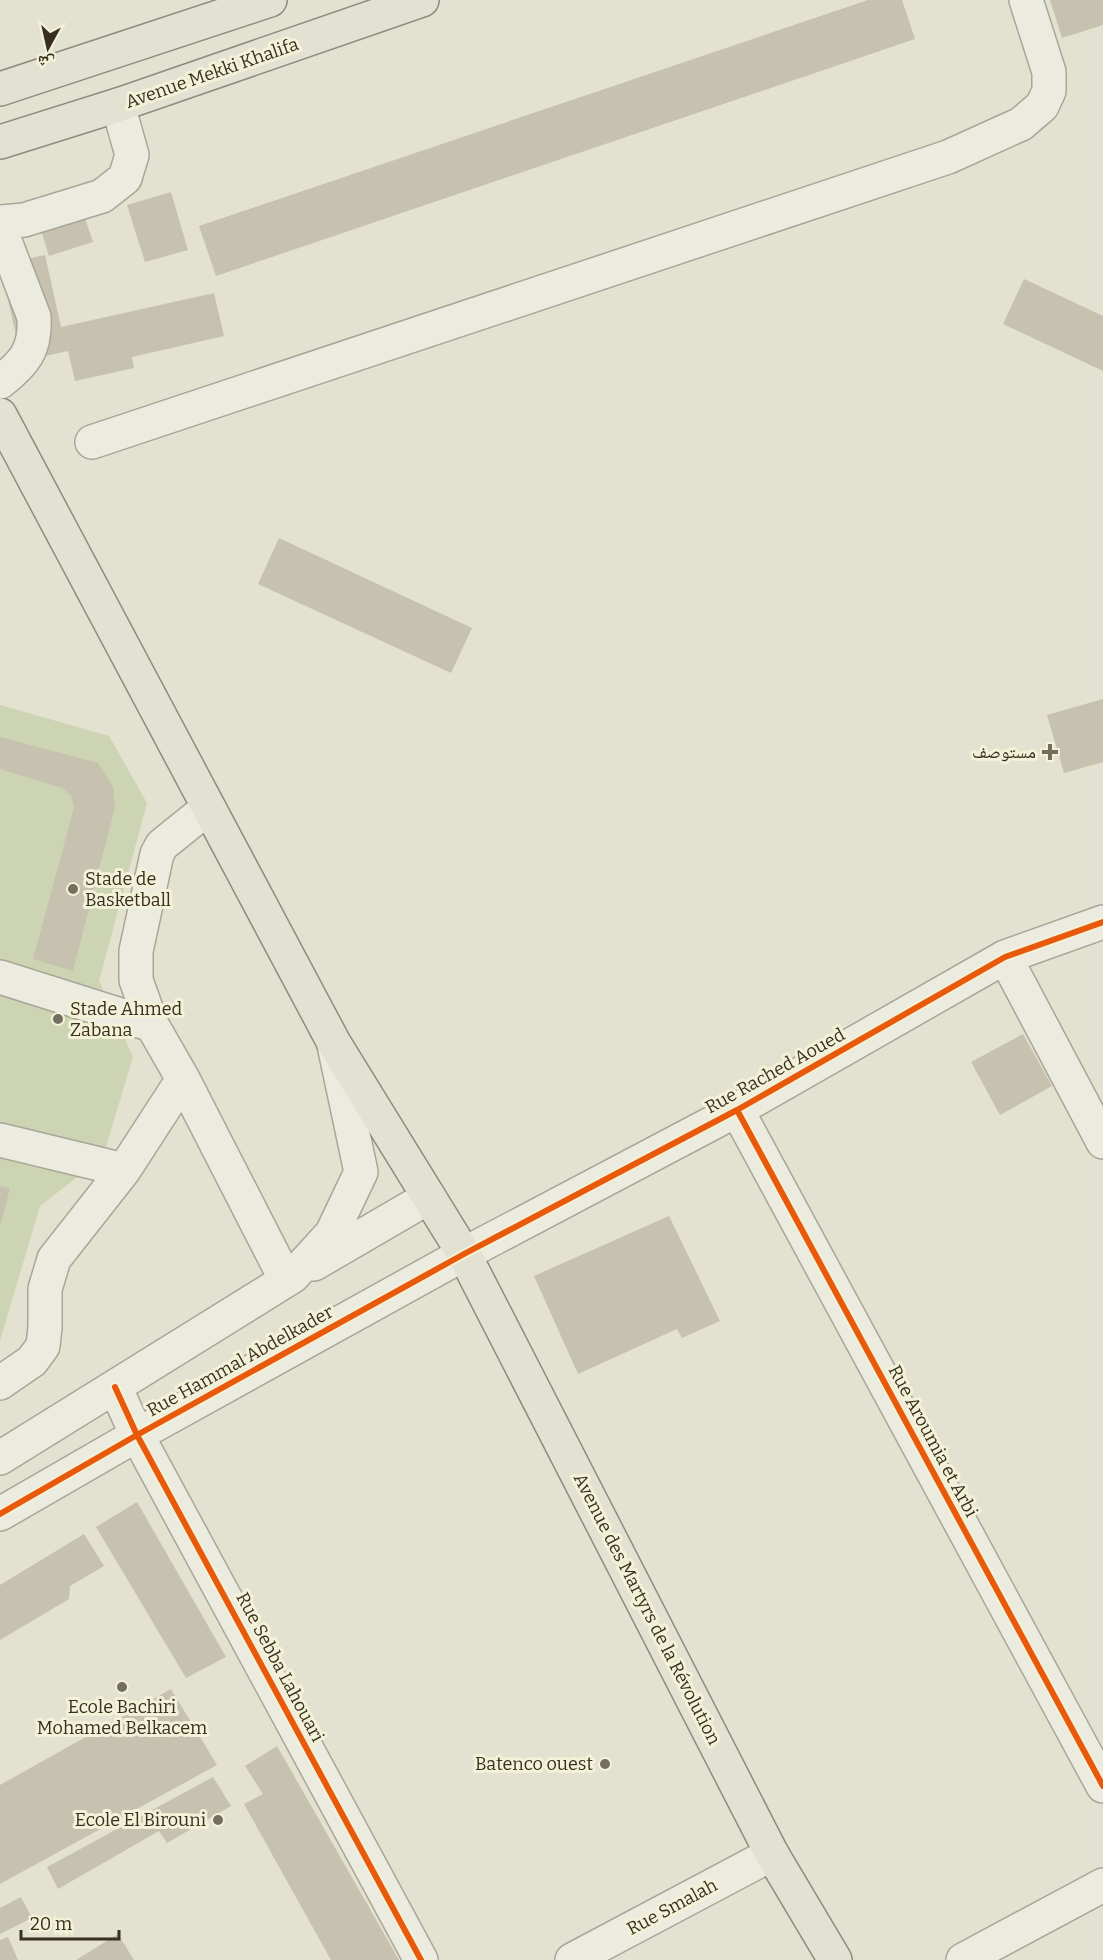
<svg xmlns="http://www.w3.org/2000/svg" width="1103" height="1960" font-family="Bitter,'Noto Naskh Arabic',serif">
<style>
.green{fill:#ccd4b3}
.building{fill:#c7c1b0}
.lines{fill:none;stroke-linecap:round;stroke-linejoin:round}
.minor-casing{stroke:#a9a698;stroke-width:36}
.major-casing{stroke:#8e8b7f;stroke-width:36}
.minor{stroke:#ecebe0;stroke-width:33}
.major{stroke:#e3e2d2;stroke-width:33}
.cycleway-casing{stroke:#f3f1d7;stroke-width:10}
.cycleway{stroke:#e8590c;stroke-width:6}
.poi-dot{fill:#736e5d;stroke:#f3f1d7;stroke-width:2}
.labels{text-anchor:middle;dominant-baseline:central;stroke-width:6;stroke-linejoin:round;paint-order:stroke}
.street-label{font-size:18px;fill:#373020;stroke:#f3f1d7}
.poi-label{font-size:18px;fill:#373020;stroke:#f3f1d7;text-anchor:end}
</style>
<rect width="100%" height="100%" fill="#e3e1cf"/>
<path class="green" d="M0,705l109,31 38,67 -48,178 34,76 -30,100 -63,49 -40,135z"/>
<path class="building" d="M868,0h34l13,39 -699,237 -17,-50z
M1050,0h53v25l-41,13z
M171,192l17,58 -43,12 -18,-57z
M82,209l11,33 -44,14 -10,-32z
M45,255l16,72 153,-34 10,43 -92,21 2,11 -59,13 -7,-30 -46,10 -22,-96z
M1024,279l79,37v55l-100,-47z
M279,538l193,90 -21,45 -193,-89z
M1103,699v63l-39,11 -17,-58z
M0,737l98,26 15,24 2,20 -42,164 -40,-12 38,-140 3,-12 -3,-12 -9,-7 -62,-19z
M1023,1034l29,52 -52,29 -29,-53z
M0,1186l10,2 -9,35h-1z
M669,1216l51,105 -38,17 -5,-9 -99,45 -44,-98z
M137,1502l89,155 -40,21 -90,-151z
M84,1534l20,32 -34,20 -1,13 -69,41v-55z
M171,1689l46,76 -217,119v-99z
M277,1746l122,214h-68l-87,-156 19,-10 -18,-28z
M213,1777l18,29 -64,37 -8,-12 -101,58 -11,-22z
M21,1897l11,21 -32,16v-26z
M118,1934l16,26h-58z
M8,1937l10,23h-18v-20z"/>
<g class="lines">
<defs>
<path id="minor" d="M0,222l24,-2 78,-24 23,-18 7,-23 -14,-50
M0,228l34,89c2,32 -9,46 -34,65
M92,442l856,-285 73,-33 21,-18 7,-15v-19l-23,-72
M208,808l-46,37 -5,9 -21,97v29l16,45 31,54 103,201
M1005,957l98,185
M0,977l152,48
M737,1110l366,676
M0,1140l124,30
M314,1264l115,-67
M0,1383l32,-22 11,-15 2,-19v-38l9,-30 70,-89 59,-91
M115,1387l22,48 284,525
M0,1458l293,-182 39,-43 29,-61 -27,-127
M0,1514l137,-79 327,-181 273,-144 268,-153 98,-35
M572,1960l200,-106
M963,1960l140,-75"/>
<path id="major" d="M0,89l270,-89
M0,142l118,-37 304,-105
M0,415l334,628 130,211 308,600 63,106"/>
</defs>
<use href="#minor" class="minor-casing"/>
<use href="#major" class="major-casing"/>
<use href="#minor" class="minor"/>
<use href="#major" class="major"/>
<defs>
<path id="cycleway" d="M737,1110l366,676
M115,1387l22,48 284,525
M0,1514l137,-79 327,-181 273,-144 268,-153 98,-35"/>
</defs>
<use href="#cycleway" class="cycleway-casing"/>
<use href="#cycleway" class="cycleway"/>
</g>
<g class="poi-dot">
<path d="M1047 743h6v6h6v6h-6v6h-6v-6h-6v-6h6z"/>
<circle cx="73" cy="889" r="6"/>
<circle cx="58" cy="1019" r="6"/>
<circle cx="122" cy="1687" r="6"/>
<circle cx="605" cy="1764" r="6"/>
<circle cx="218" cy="1820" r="6"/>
</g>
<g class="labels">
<g class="street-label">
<text transform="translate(212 73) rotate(-19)">Avenue Mekki Khalifa</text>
<text transform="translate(775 1071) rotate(-29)">Rue Rached Aoued</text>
<text transform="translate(240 1361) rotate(-29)">Rue Hammal Abdelkader</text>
<text transform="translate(933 1441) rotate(62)">Rue Aroumia et Arbi</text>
<text transform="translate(647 1609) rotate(63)">Avenue des Martyrs de la Révolution</text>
<text transform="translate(280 1667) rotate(62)">Rue Sebba Lahouari</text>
<text transform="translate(672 1907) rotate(-28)">Rue Smalah</text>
</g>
<g class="poi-label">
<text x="1036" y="752">مستوصف</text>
<text x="85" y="879" text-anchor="start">Stade de<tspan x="85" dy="21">Basketball</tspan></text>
<text x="70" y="1009" text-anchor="start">Stade Ahmed<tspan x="70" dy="21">Zabana</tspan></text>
<text x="122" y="1707" text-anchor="middle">Ecole Bachiri<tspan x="122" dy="21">Mohamed Belkacem</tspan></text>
<text x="593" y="1764">Batenco ouest</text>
<text x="206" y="1820">Ecole El Birouni</text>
</g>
</g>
<g transform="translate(48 48) rotate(188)" stroke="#f3f1d7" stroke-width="4.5" paint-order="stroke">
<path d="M0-4.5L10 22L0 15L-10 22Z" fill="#373020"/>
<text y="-9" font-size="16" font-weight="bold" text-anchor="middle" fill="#373020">ش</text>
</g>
<path d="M21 1930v9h98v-9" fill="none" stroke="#373020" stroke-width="3"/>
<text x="30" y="1930" font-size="18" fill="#373020" stroke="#f3f1d7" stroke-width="4.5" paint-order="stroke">20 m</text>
</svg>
